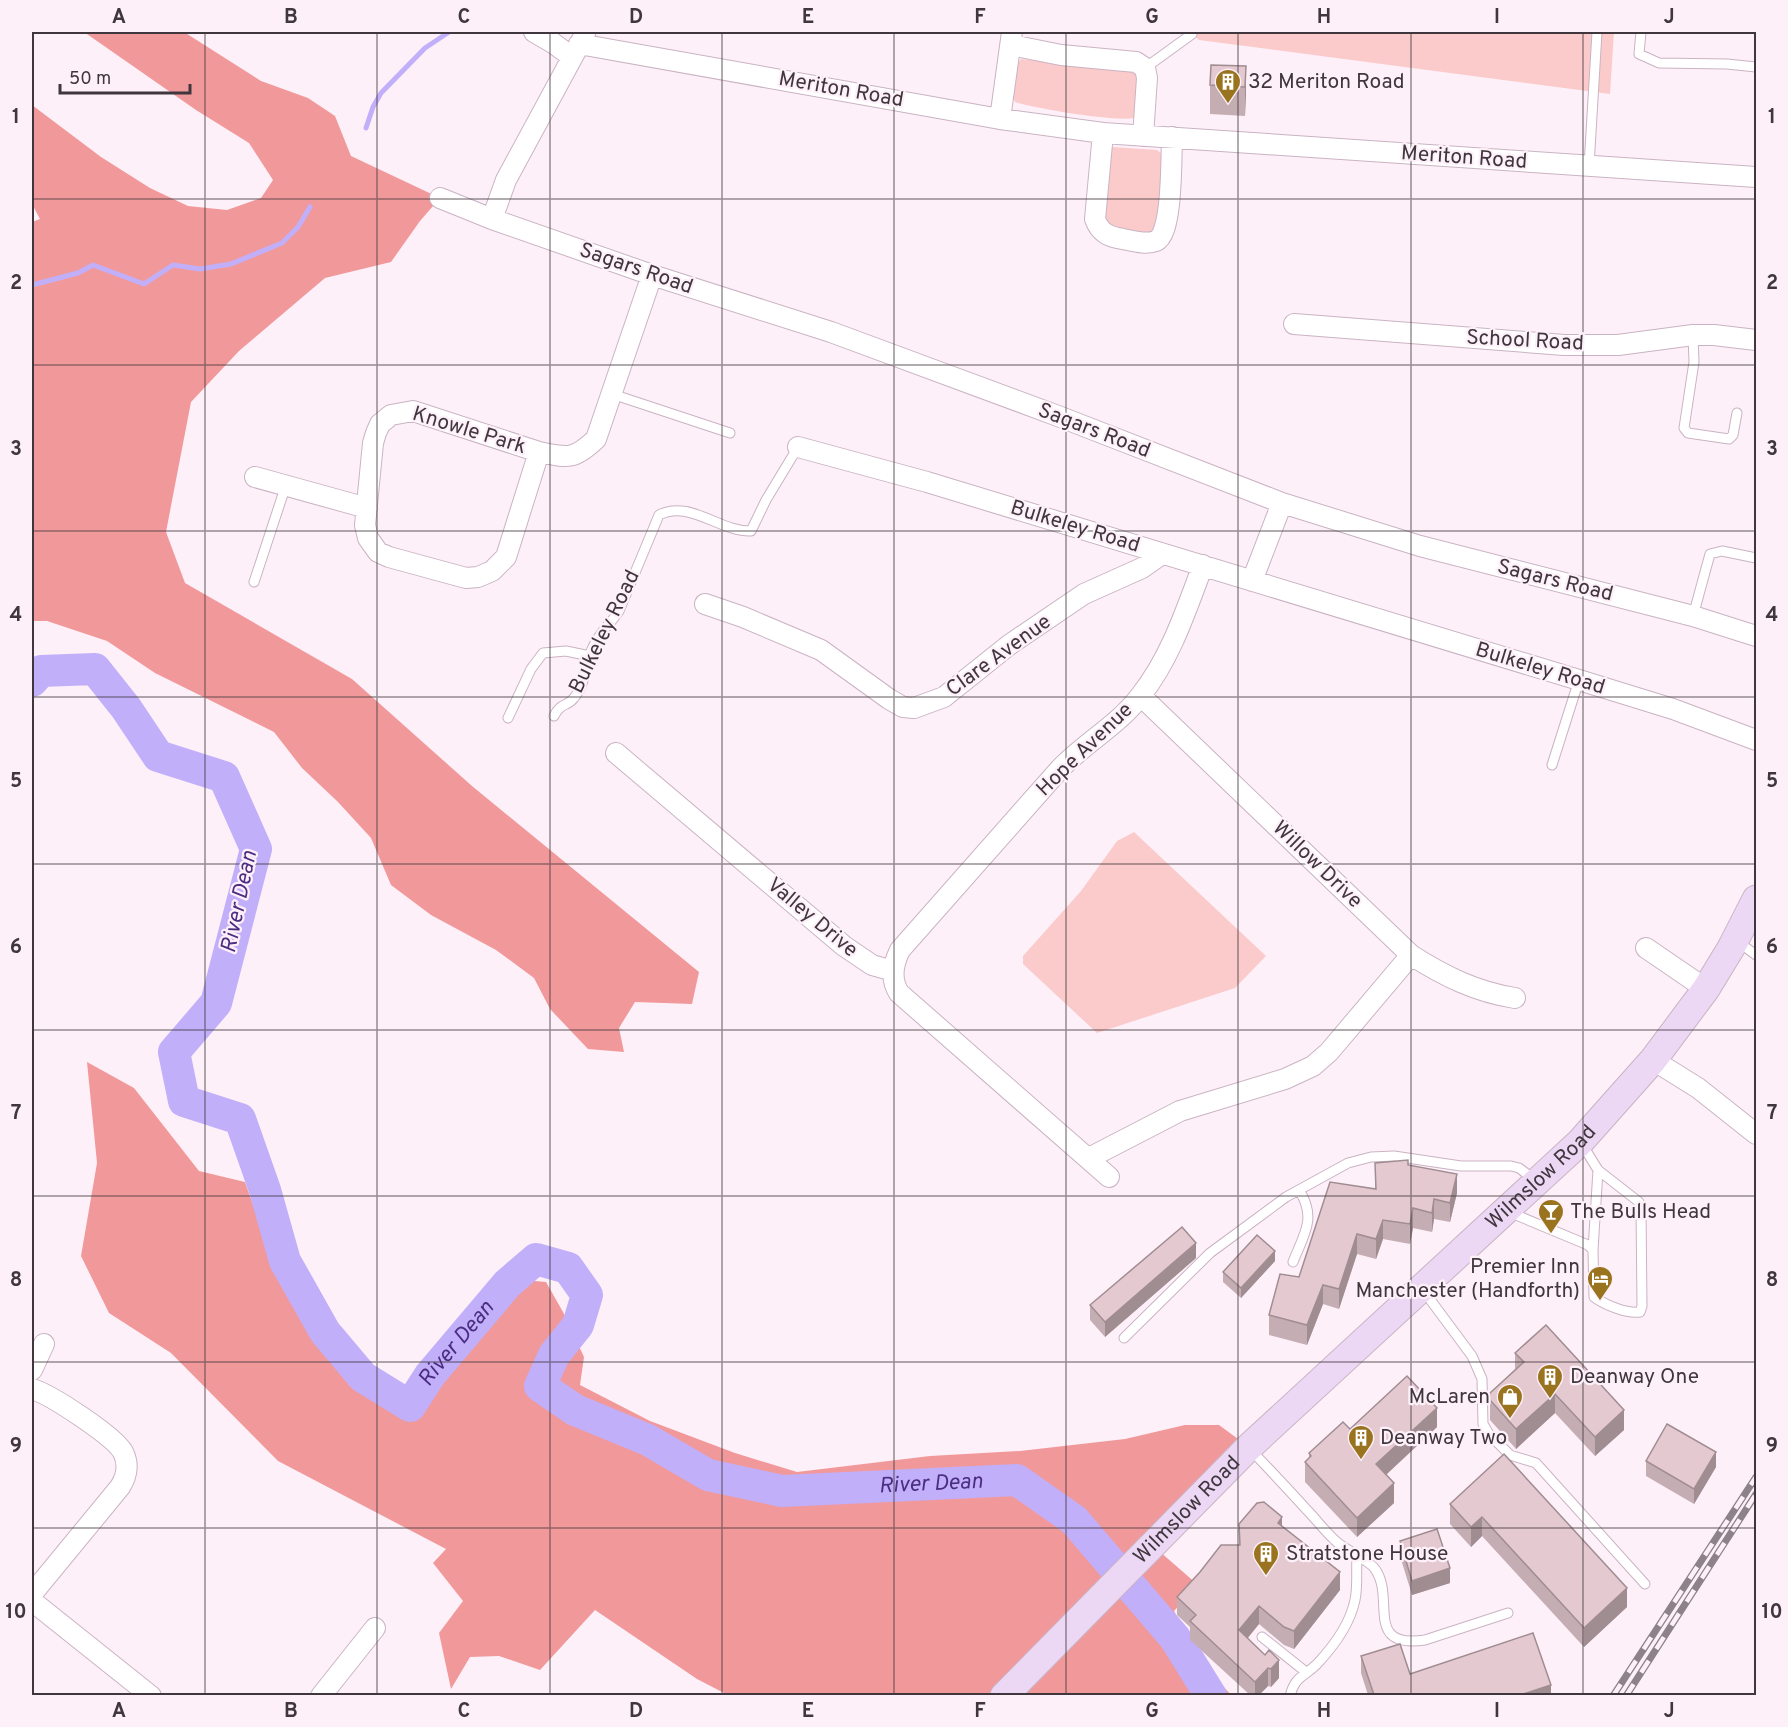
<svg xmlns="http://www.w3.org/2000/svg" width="1788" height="1727" font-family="Overpass,sans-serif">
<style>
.green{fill:#fbcbcb}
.forest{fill:#f1999a}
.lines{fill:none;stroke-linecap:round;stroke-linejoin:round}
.stream{stroke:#c1affa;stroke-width:5}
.river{stroke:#c1affa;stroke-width:32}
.lane-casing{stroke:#cab3c3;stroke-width:11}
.street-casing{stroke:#cab3c3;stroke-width:22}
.secondary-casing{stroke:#cab3c3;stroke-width:29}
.lane{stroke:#fff;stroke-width:9}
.street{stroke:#fff;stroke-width:20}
.secondary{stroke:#ecd7f4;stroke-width:27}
.rail-casing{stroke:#8e828a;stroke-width:7}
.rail{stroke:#fef0f9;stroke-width:4.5;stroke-dasharray:14;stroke-linecap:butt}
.wall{fill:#c5adb4}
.shaded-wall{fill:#a08d92}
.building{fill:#e5c9d1;stroke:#a08d92;stroke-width:1.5}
.grid{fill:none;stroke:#40363d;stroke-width:1.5;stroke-opacity:0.55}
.labels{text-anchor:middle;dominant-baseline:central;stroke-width:4.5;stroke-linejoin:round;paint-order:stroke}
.poi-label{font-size:21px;fill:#40363d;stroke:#fef0f9;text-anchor:start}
.street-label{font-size:21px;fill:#40363d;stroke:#fef0f9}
.water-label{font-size:22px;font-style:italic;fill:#4b2d82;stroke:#fef0f9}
.neatline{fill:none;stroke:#40363d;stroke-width:2}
.grid-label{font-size:20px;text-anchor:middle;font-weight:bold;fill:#40363d}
</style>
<rect width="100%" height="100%" fill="#fef0f9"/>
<path class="green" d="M1190,32h424l-4,62 -411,-54z
M1021,59l116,12 4,6 -4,40c-12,7 -105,-9 -122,-15 -5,-11 -3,-34 6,-43z
M1112,147l45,3 4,3 4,5 -6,68 -10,9 -37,-5 -10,-11 6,-69z
M1134,832l132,124 -31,32 -138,45 -74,-69v-8l58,-65 36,-50z"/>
<path class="forest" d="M84,32h100l77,49 47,17 27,18 16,40 89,42 -20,23 -29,41 -66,16 -86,73 -48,51 -25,130 19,51 167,96 120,107 227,186 -7,32 -57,-2 -16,26 5,24 -36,-3 -38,-40 -16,-31 -38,-28 -65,-35 -40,-30 -20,-47 -33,-36 -36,-34 -28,-36 -119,-59 -48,-32 -60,-20h-15v-399l8,-3 -8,-15v-99l69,52 49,31 38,18 39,4 34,-12 12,-18 -24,-37 -53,-33z
M87,1062l47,26 65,83 46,11 33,94 71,109 68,33 95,-139 34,3 17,30 21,45 -4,28 70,36 85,32 62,19 133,-16 90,-5 105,-12 60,-14h34l30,22 -98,97 47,41 -24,26 28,52 29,32h-213l18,-43 -49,43h-259l-31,-16 -102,-69 -55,60 -41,-14 -29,1 -19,32 -12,-56 24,-32 -30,-38 13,-14 -168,-88 -107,-108 -62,-40 -28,-57 16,-93z"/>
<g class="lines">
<path class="stream" d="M366,128l7,-21 8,-14 44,-45 24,-16
M32,285l46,-12 15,-8 51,19 29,-19 27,4 31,-5 51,-21 16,-16 12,-20"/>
<path class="river" id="s1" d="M32,681l9,-10 54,-2 31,39 32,48 66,21 32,72 -40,154 -42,49 10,49 56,18 25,71 20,71 40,71 38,45 47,29 20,-31 77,-91 29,-25 32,9 19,27 -9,30 -24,30 -14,31 35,24 73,30 60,35 74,16 235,-11 57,40 101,118 36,58"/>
<defs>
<path id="lane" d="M1641,32l-2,22 20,9 68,1 29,3
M1145,68l47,-34
M1589,166l8,-134
M1693,335l1,27 -10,66 4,5 41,6 4,-4 4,-22
M612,394l118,39
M254,582l32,-97
M1693,616l17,-62 12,-3 34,7
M554,716c7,-14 13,-9 20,-18 11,-13 12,-34 18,-49 8,-18 17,-23 27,-38l40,-96c30,-16 61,17 92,16l15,-31 32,-53
M508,718l23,-49 12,-16 23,-2 24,5
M1552,765l27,-85
M1737,941l19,14
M1509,1212l79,33 5,5 1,47c11,8 33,17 46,15l2,-6 -1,-97 -2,-7 -41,-32 -16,-26
M1593,1250l5,-80
M1293,1262c11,-28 24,-44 6,-72
M1423,1290l49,66 10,23 1,45 6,10 21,21 26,8 109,121
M1124,1338l86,-85 76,-56 62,-34 23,-6 23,-1 67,10h50l8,2 16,12
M1250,1449c19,20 38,40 56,60 11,11 20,24 32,34 8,7 32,18 37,26 21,29 -12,80 50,71l83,-27
M1262,1637l44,35
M1290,1696c5,-20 14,-19 27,-32 16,-17 33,-40 38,-64 3,-14 1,-29 2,-43"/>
<path id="street" d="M534,32l19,11 19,14
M579,44l421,75 103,14 653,44
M1011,45l50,10 75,7 9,6 2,10 -4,58
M1000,119l12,-87
M1103,133l-8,86c5,14 14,18 28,20 10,2 23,6 33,2 17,-7 15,-85 16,-104
M440,198l52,21 160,56 179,57 227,84 224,87 138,43 273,70 63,20
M492,219l14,-39 79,-146
M1294,324l270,21h54l75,-10h21l42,5
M798,447l129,35 652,198 94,29 83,31
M539,452l-126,-41 -22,4 -11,9 -4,9 -3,10 -8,82 3,13 10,14 11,5 77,21 12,-1 14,-6 14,-14 33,-105c29,6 35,8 57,-13l56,-164
M255,477l112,31
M1252,581l30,-78
M705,604l38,13 78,33 68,49 14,8 11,1 30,-11 65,-52 75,-51 58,-26 20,-14
M1141,696l270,259c33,21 65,37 104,43
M616,753l228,193 28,19 21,6
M1646,948l60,41
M1653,1060l45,28 58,46
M1089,1158l91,-47 105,-32 28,-13 16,-14 82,-97
M1109,1177l-210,-184c-9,-14 -6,-29 1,-43l159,-180c25,-27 60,-45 82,-75 30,-38 45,-85 62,-130
M32,1370l12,-26
M32,1389c18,5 82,47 91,63 6,12 4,24 -3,35l-88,107
M32,1601l119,95
M321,1696l54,-68"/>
<g id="secondary">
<path id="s2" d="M1004,1696l245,-249 331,-305 73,-82 53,-71 25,-41 25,-49"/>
</g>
</defs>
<use href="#lane" class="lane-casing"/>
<use href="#street" class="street-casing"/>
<use href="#secondary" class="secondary-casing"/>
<use href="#lane" class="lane"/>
<use href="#street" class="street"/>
<use href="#secondary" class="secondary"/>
<defs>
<path id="rail" d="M1613,1696l143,-219
M1626,1696l130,-202"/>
</defs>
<use href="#rail" class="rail-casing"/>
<use href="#rail" class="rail"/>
</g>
<path class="wall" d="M1246,66l-1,50 -35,-2v-29z
M1375,1163l33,2 49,28 -7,29 -16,-3 -2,13 -19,-4 -3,16 -27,-5 -7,20 -19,-5 -18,55 -16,-5 -16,41 -38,-10v-20l30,-38 76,-88z
M1196,1258l-91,79 -15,-17v-15z
M1275,1261l-34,37 -18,-16v-10z
M1515,1353l109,77 -29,26 -40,-43 -39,36 -26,-29v-27l25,-24z
M1437,1427l-51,48 8,28 -37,34 -52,-55v-20l4,-4v-5l41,-24z
M1504,1454l123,153 -43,40 -102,-111 -11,11 -21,-23v-20z
M1646,1461l70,6 -22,37 -48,-28z
M1239,1524l43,3 58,63 -46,59 -10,-4 -25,-21 -11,14 31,40 -8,9 -3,-1 -9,9h-9l-60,-55v-13l-13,-12v-18l62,-52z
M1400,1541l50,42 -38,12 -12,-39z
M1361,1656l49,18 141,21h-183l-7,-22z"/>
<path class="shaded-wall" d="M1246,66v29l-1,21v-29z
M1457,1174v19l-7,29v-19z
M1434,1199v20l-2,13v-19z
M1413,1208v20l-3,16v-20z
M1383,1220v19l-7,20v-20z
M1357,1234v20l-18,55v-20z
M1196,1243v15l-91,79v-15z
M1275,1251v10l-34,37v-10z
M1323,1285v19l-16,41v-20z
M1555,1394v19l-39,36v-20z
M1437,1408v19l-61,57v-20z
M1624,1410v20l-29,26v-19z
M1716,1452v15l-22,37v-15z
M1394,1483v20l-37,34v-19z
M1282,1517v18l-4,-12z
M1482,1517v19l-11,11v-20z
M1450,1568v15l-38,12v-14z
M1340,1572v18l-46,59v-18z
M1627,1588v19l-43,40v-19z
M1259,1606v18l-20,24v-18z
M1279,1660v18l-8,9v-18z
M1268,1668v18l-9,9h-4v-13z
M1551,1685v10h-31z"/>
<path class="building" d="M1211,65l35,1 -1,21 -35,-2z
M1408,1160v5l49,9 -7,29 -16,-4 -2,14 -19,-5 -3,16 -27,-4 -7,19 -19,-5 -18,55 -16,-4 -16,40 -38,-10 11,-41 19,3 31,-95 46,7 -1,-26z
M1182,1227l14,16 -91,79 -15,-17z
M1257,1235l18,16 -34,37 -18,-16z
M1546,1325l78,85 -29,27 -40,-43 -39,35 -26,-29v-7l34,-31 -9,-9z
M1407,1376l30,32 -61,56 18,19 -37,35 -52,-56 6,-6 -2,-3 34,-31 7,7z
M1667,1424l49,28 -22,37 -48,-28z
M1504,1454l123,134 -43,40 -102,-111 -11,10 -21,-23z
M1264,1502l18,15 -4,6 62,49 -46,59 -10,-4 -25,-21 -20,24 26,25 4,-5 10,10 -8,9 -3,-1 -13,14 -65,-61 6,-6 -19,-18 23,-25 21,-27h19l-1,-21 18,-21z
M1437,1529l13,39 -38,13 -12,-40z
M1533,1633l18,52 -31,10h-146l-13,-39 39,-12 10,30z"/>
<path class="grid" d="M205,32v1664M377,32v1664M550,32v1664M722,32v1664M894,32v1664M1066,32v1664M1238,32v1664M1411,32v1664M1583,32v1664M32,199h1724M32,365h1724M32,531h1724M32,697h1724M32,864h1724M32,1030h1724M32,1196h1724M32,1362h1724M32,1528h1724"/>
<defs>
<symbol id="building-pin" viewBox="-11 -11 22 30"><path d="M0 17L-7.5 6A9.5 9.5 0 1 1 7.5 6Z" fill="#9a731f" stroke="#fef0f9"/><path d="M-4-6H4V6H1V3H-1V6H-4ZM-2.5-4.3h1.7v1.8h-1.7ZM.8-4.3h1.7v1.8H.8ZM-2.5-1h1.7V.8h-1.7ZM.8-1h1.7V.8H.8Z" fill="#fff"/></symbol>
<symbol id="bar-pin" viewBox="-11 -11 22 30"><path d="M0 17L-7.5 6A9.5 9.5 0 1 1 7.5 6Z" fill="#9a731f" stroke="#fef0f9"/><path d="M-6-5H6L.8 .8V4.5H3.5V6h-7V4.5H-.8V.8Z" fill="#fff"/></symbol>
<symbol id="hotel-pin" viewBox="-11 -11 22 30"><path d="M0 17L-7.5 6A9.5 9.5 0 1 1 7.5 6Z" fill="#9a731f" stroke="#fef0f9"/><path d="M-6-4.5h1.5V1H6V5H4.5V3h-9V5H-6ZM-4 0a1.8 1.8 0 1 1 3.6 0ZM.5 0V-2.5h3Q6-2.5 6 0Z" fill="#fff"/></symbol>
<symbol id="shop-pin" viewBox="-11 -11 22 30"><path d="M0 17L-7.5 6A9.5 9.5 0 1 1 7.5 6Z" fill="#9a731f" stroke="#fef0f9"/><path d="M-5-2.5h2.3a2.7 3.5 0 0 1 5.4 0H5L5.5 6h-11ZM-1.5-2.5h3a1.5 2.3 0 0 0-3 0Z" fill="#fff"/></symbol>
</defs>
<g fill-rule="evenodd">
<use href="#building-pin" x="1213" y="67" width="30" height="40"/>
<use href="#bar-pin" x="1536" y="1197" width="30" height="40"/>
<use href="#hotel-pin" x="1585" y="1264" width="30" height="40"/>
<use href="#building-pin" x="1535" y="1362" width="30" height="40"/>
<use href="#shop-pin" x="1495" y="1382" width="30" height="40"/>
<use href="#building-pin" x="1346" y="1423" width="30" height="40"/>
<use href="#building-pin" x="1251" y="1539" width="30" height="40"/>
</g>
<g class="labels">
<g class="poi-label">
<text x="1248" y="82">32 Meriton Road</text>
<text x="1570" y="1212">The Bulls Head</text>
<text x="1580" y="1267" text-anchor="end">Premier Inn<tspan x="1580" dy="24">Manchester (Handforth)</tspan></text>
<text x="1570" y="1377">Deanway One</text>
<text x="1490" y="1397" text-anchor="end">McLaren</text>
<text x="1380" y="1438">Deanway Two</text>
<text x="1286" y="1554">Stratstone House</text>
</g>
<g class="street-label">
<text transform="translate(841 90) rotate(10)">Meriton Road</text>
<text transform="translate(1464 158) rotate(4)">Meriton Road</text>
<text transform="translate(636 269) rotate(19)">Sagars Road</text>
<text transform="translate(1525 341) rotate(3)">School Road</text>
<text transform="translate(469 431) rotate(17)">Knowle Park</text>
<text transform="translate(1094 431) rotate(21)">Sagars Road</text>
<text transform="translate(1075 527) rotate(17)">Bulkeley Road</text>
<text transform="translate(1555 581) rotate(14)">Sagars Road</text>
<text transform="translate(605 632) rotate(-64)">Bulkeley Road</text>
<text transform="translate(999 656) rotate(-36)">Clare Avenue</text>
<text transform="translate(1540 669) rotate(17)">Bulkeley Road</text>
<text transform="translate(1085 750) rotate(-44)">Hope Avenue</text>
<text transform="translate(1317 865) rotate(44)">Willow Drive</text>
<text transform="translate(812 918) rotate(40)">Valley Drive</text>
<text stroke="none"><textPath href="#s2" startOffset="747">Wilmslow Road</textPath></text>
<text stroke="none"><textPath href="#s2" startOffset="261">Wilmslow Road</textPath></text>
</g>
<g class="water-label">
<text transform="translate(240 902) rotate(-78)">River Dean</text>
<text stroke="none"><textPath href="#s1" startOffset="1078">River Dean</textPath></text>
<text stroke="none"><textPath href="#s1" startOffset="1780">River Dean</textPath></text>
</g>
</g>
<rect width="1788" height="1727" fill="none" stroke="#fef0f9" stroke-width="66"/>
<path d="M60 84v9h130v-9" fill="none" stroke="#40363d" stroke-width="3"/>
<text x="69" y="84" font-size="18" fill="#40363d" stroke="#fef0f9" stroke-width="4.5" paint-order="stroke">50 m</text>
<rect x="33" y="33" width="1722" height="1661" class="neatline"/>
<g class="grid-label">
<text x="119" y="23">A</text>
<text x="291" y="23">B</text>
<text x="464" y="23">C</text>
<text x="636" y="23">D</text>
<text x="808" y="23">E</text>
<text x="980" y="23">F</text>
<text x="1152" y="23">G</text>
<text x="1324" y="23">H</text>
<text x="1497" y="23">I</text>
<text x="1669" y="23">J</text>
<text x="16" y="123">1</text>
<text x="1772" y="123">1</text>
<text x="16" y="289">2</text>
<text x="1772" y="289">2</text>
<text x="16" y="455">3</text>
<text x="1772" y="455">3</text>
<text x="16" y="621">4</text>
<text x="1772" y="621">4</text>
<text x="16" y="787">5</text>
<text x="1772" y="787">5</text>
<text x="16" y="953">6</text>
<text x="1772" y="953">6</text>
<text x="16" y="1119">7</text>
<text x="1772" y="1119">7</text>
<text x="16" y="1286">8</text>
<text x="1772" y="1286">8</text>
<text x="16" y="1452">9</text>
<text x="1772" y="1452">9</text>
<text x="16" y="1618">10</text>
<text x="1772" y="1618">10</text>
<text x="119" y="1717">A</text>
<text x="291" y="1717">B</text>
<text x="464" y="1717">C</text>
<text x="636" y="1717">D</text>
<text x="808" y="1717">E</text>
<text x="980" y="1717">F</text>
<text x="1152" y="1717">G</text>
<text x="1324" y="1717">H</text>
<text x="1497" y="1717">I</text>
<text x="1669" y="1717">J</text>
</g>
</svg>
